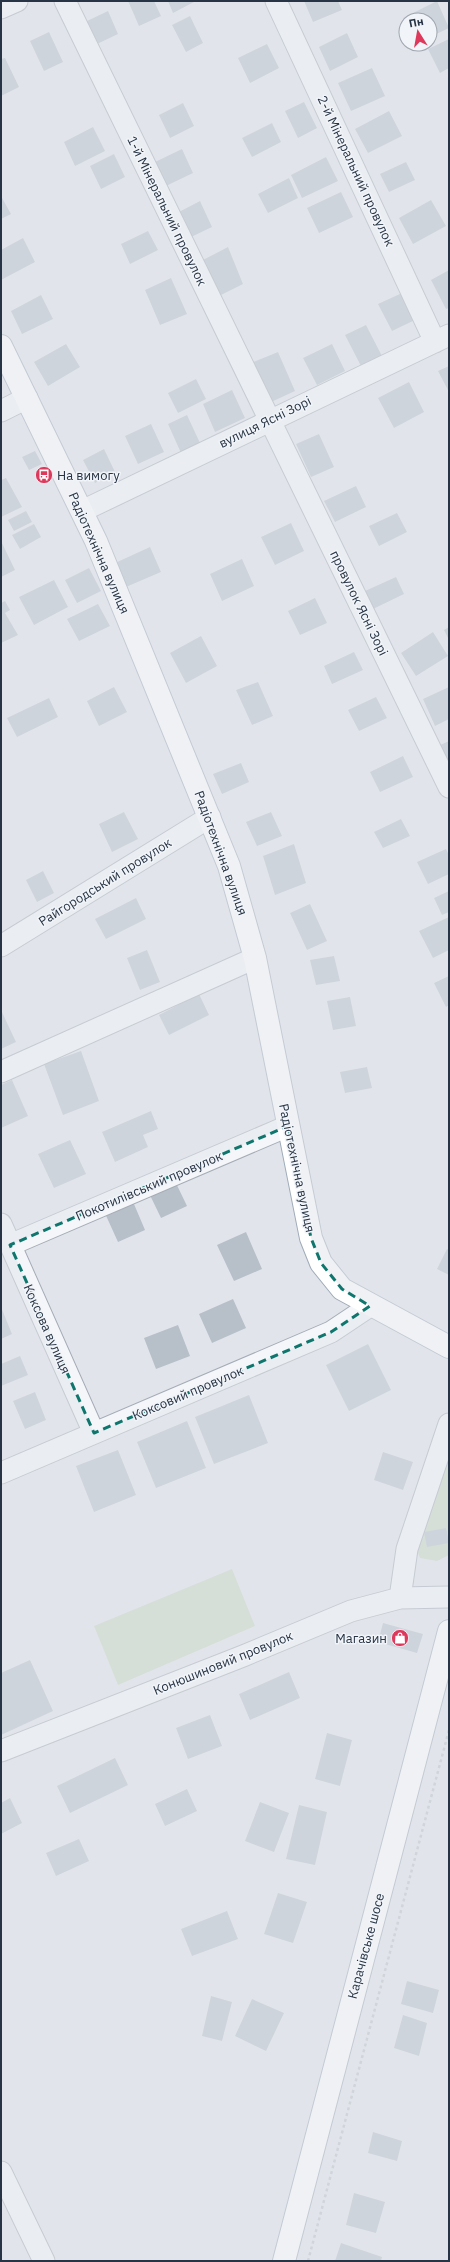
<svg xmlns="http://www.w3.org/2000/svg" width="450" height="2262" font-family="'IBM Plex Sans',sans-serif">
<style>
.green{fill:#c7d6c1}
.building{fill:#b7bfc9}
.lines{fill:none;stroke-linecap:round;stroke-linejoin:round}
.minor-casing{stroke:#a5acb6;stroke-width:23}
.major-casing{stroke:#9faab8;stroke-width:24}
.path{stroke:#bbc0c7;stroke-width:2.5;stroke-dasharray:3 3;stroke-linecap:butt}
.minor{stroke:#f4f6f9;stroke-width:21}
.major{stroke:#fff;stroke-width:22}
.marked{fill:none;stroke:#0f766e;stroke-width:3;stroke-dasharray:8 5;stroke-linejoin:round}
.labels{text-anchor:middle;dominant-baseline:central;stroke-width:3;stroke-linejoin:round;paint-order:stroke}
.street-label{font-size:13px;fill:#273445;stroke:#f1f4f8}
.poi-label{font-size:13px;fill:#273445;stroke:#f1f4f8;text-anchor:start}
</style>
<rect width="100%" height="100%" fill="#e1e5eb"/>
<path class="green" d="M449,1442v113l-12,6 -17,-3 -6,-15z
M232,1569l23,57 -137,59 -24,-59z"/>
<path class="building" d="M128,1h26l7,15 -22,10z
M168,1h26v1l-21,11z
M304,1h34l4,9 -29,12z
M437,1l12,27 -19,9v-17h-24v4l-3,-6z
M108,11l10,23 -21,10 -10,-23z
M190,16l13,27 -17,9 -14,-27z
M49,32l14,30 -19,9 -14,-30z
M347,33l11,24 -28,14 -11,-24z
M449,39v29l-9,5 -12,-24z
M267,44l12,24 -29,15 -12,-25z
M5,58l14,29 -18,9v-37z
M372,68l13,28 -34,15 -13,-28z
M304,102l13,26 -19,10 -13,-27z
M183,103l11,23 -24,12 -11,-23z
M389,111l13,25 -34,17 -13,-24z
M272,123l9,19 -29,15 -10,-19z
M93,127l12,24 -30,15 -11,-24z
M182,149l11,24 -27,13 -11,-24z
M114,154l11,23 -24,12 -11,-23z
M326,157l12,24 -36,17 -11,-23z
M406,162l9,18 -26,12 -9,-18z
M289,178l9,20 -30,15 -10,-19z
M341,192l12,25 -34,16 -12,-25z
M1,196l10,18 -10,5z
M431,200l15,26 -33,18 -14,-26z
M200,201l12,26 -23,11 -12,-25z
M148,231l10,19 -28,14 -9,-20z
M23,238l12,24 -34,18v-30z
M228,247l15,37 -26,13 -14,-37z
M449,270v38l-3,1 -15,-29z
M171,278l16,36 -27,11 -15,-35z
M402,293l13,27 -23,11 -14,-27z
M41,295l12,24 -31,15 -11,-23z
M366,325l17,33 -21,10 -17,-33z
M66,344l14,23 -32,19 -14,-24z
M332,344l13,27 -28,14 -14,-27z
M278,352l17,39 -26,12 -18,-40z
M449,366v26l-11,-21z
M196,379l10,20 -28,14 -10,-20z
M409,382l15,30 -30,16 -16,-30z
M232,390l13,28 -30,14 -12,-28z
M187,415l13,28 -19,10 -13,-29z
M151,424l13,28 -26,12 -13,-28z
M319,434l15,33 -23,10 -15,-33z
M104,449l11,23 -20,11 -12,-23z
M35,451l7,13 -13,6 -7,-13z
M6,478l16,29 -21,10v-37z
M356,486l10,21 -31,15 -11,-21z
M26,511l6,11 -18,9 -6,-11z
M397,513l10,19 -28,14 -10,-20z
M291,523l13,28 -29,14 -14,-28z
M34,524l7,13 -21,12 -8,-14z
M1,541l14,29 -14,7z
M150,547l11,25 -35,15 -11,-24z
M242,559l12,27 -32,15 -12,-27z
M89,568l12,23 -24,12 -12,-23z
M396,577l8,17 -31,15 -8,-18z
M54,580l14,27 -34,18 -15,-28z
M315,598l12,25 -27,12 -12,-24z
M5,601l5,9 -5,3 13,22 -17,8v-40z
M98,604l12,22 -31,15 -12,-22z
M449,627v13l-5,-10z
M433,632l15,24 -32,20 -15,-23z
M201,636l16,30 -31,17 -16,-30z
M354,652l9,18 -31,14 -8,-18z
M258,682l15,34 -21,9 -16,-35z
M114,687l13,25 -28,14 -12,-25z
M449,687v32l-14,7 -12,-27z
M376,697l11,21 -28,13 -11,-21z
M49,698l9,19 -41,20 -10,-19z
M449,741v24l-11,-19z
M403,756l10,21 -33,15 -10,-20z
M241,763l8,19 -27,12 -9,-20z
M124,812l14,27 -26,13 -13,-28z
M271,812l11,24 -25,10 -11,-24z
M401,819l9,17 -27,12 -9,-16z
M294,844l12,39 -31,12 -12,-39z
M446,849l3,6v19l-21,10 -11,-22z
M43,871l11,22 -17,9 -11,-22z
M449,891v21l-7,3 -8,-17z
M136,898l10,21 -40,20 -11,-20z
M310,904l17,37 -20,9 -17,-37z
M449,917v33l-16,8 -14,-27z
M147,950l13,32 -20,8 -13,-32z
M334,956l6,25 -24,4 -6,-25z
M449,976v29l-3,2 -12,-24z
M199,994l10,21 -40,20 -10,-20z
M350,997l6,29 -23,4 -6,-29z
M1,1010l15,32 -15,7z
M81,1051l18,50 -36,14 -19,-51z
M367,1067l5,21 -27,5 -5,-21z
M12,1080l16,36 -27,12v-43z
M151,1111l7,18 -15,6 5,12 -33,15 -13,-30z
M70,1140l16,34 -32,14 -16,-34z
M174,1179l13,27 -26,12 -13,-27z
M131,1197l14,33 -27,12 -15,-33z
M246,1232l16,37 -28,12 -17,-36z
M447,1249l2,1v25l-12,-6z
M233,1299l13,29 -34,15 -13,-29z
M1,1307l11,27 -11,5z
M178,1325l12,31 -34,13 -12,-31z
M368,1344l23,46 -42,21 -23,-46z
M20,1356l8,19 -27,11v-22z
M35,1392l11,28 -21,9 -12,-28z
M249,1395l19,48 -54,21 -19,-47z
M187,1421l19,47 -50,20 -19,-46z
M118,1450l18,45 -42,17 -18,-46z
M383,1452l30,10 -10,28 -29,-10z
M446,1528l3,15 -22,4 -3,-15z
M383,1623l40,11 -6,19 -39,-11z
M30,1660l23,51 -52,24v-62z
M289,1672l11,26 -50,22 -11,-26z
M210,1715l12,31 -34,13 -12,-31z
M327,1733l25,7 -12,46 -25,-7z
M115,1758l13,27 -58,28 -13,-27z
M187,1789l10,22 -32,15 -10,-22z
M10,1798l12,25 -21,11v-31z
M260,1802l29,11 -15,39 -29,-11z
M299,1805l28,7 -12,53 -29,-6z
M79,1839l10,22 -33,15 -10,-23z
M278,1893l29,9 -14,41 -29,-9z
M227,1911l11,28 -46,17 -11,-27z
M407,1981l32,9 -6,23 -32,-9z
M211,1996l21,6 -10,39 -20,-5z
M252,1999l32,14 -18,38 -31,-15z
M403,2015l24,8 -8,33 -25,-8z
M373,2132l29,9 -5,20 -29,-8z
M354,2193l31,9 -9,31 -30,-8z
M341,2243l41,14 -1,4h-46z"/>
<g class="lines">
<defs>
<path id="minor" d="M65,1l384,786
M276,1l159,341
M1,8l16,-7
M1,411l26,-13
M82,511l367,-176
M1,946l209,-129
M1,1072l254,-114
M1,1224l93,209
M10,1245l278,-119
M1,1473l330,-141 39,-26
M400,1598l7,-49 42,-125
M1,1751l242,-95 108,-45 49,-13 49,-1
M1,2172l43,89"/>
<path id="major" d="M1,346l95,195 133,325 26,92 56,280 10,25 21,26 107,58
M284,2261l165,-630"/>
</defs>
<use href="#minor" class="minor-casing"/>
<use href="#major" class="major-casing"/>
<path class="path" d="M308,2261l141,-531"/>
<use href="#minor" class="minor"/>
<use href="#major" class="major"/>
</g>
<path d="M0 0H450V2262H0ZM288,1126l23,112 10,25 21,26 28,17 -39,26 -237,101 -84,-188z" fill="#e1e5eb" fill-opacity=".55" fill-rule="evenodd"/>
<path class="marked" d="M288,1126l23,112 10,25 21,26 28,17 -39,26 -237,101 -84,-188z"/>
<defs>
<symbol id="bus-disc" viewBox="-11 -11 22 22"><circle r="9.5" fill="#dc395c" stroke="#f1f4f8"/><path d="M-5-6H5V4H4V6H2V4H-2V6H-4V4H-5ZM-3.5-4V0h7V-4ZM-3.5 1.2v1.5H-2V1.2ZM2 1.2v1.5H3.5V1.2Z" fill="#fff"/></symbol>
<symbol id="shop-disc" viewBox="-11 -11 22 22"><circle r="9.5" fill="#dc395c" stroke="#f1f4f8"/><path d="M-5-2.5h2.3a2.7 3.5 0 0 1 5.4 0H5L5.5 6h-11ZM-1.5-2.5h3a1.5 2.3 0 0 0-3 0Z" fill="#fff"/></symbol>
</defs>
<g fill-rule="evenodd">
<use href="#bus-disc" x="34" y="465" width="20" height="20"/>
<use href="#shop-disc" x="390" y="1628" width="20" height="20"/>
</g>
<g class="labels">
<g class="street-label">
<text transform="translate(356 171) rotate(65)">2-й Мінеральний провулок</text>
<text transform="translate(167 211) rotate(64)">1-й Мінеральний провулок</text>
<text transform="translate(265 422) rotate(-26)">вулиця Ясні Зорі</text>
<text transform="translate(99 553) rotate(66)">Радіотехнічна вулиця</text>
<text transform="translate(359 603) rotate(64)">провулок Ясні Зорі</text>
<text transform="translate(221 853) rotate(70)">Радіотехнічна вулиця</text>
<text transform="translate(105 882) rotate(-32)">Райгородський провулок</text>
<text transform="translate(297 1168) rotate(78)">Радіотехнічна вулиця</text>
<text transform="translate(149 1186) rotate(-23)">Покотилівський провулок</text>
<text transform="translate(47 1329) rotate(66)">Коксова вулиця</text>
<text transform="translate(188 1393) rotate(-23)">Коксовий провулок</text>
<text transform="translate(223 1663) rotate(-22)">Конюшиновий провулок</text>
<text transform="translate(366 1946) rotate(-75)">Карачівське шосе</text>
</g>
<g class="poi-label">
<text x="57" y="475">На вимогу</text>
<text x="387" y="1638" text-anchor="end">Магазин</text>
</g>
</g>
<rect width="450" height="2262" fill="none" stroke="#273445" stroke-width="4"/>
<g transform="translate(418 32) rotate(349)"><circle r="19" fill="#f1f4f8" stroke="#a0a7b0"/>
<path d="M0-3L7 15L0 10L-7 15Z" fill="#dc395c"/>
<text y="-6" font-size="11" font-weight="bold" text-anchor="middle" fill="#273445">Пн</text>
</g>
</svg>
